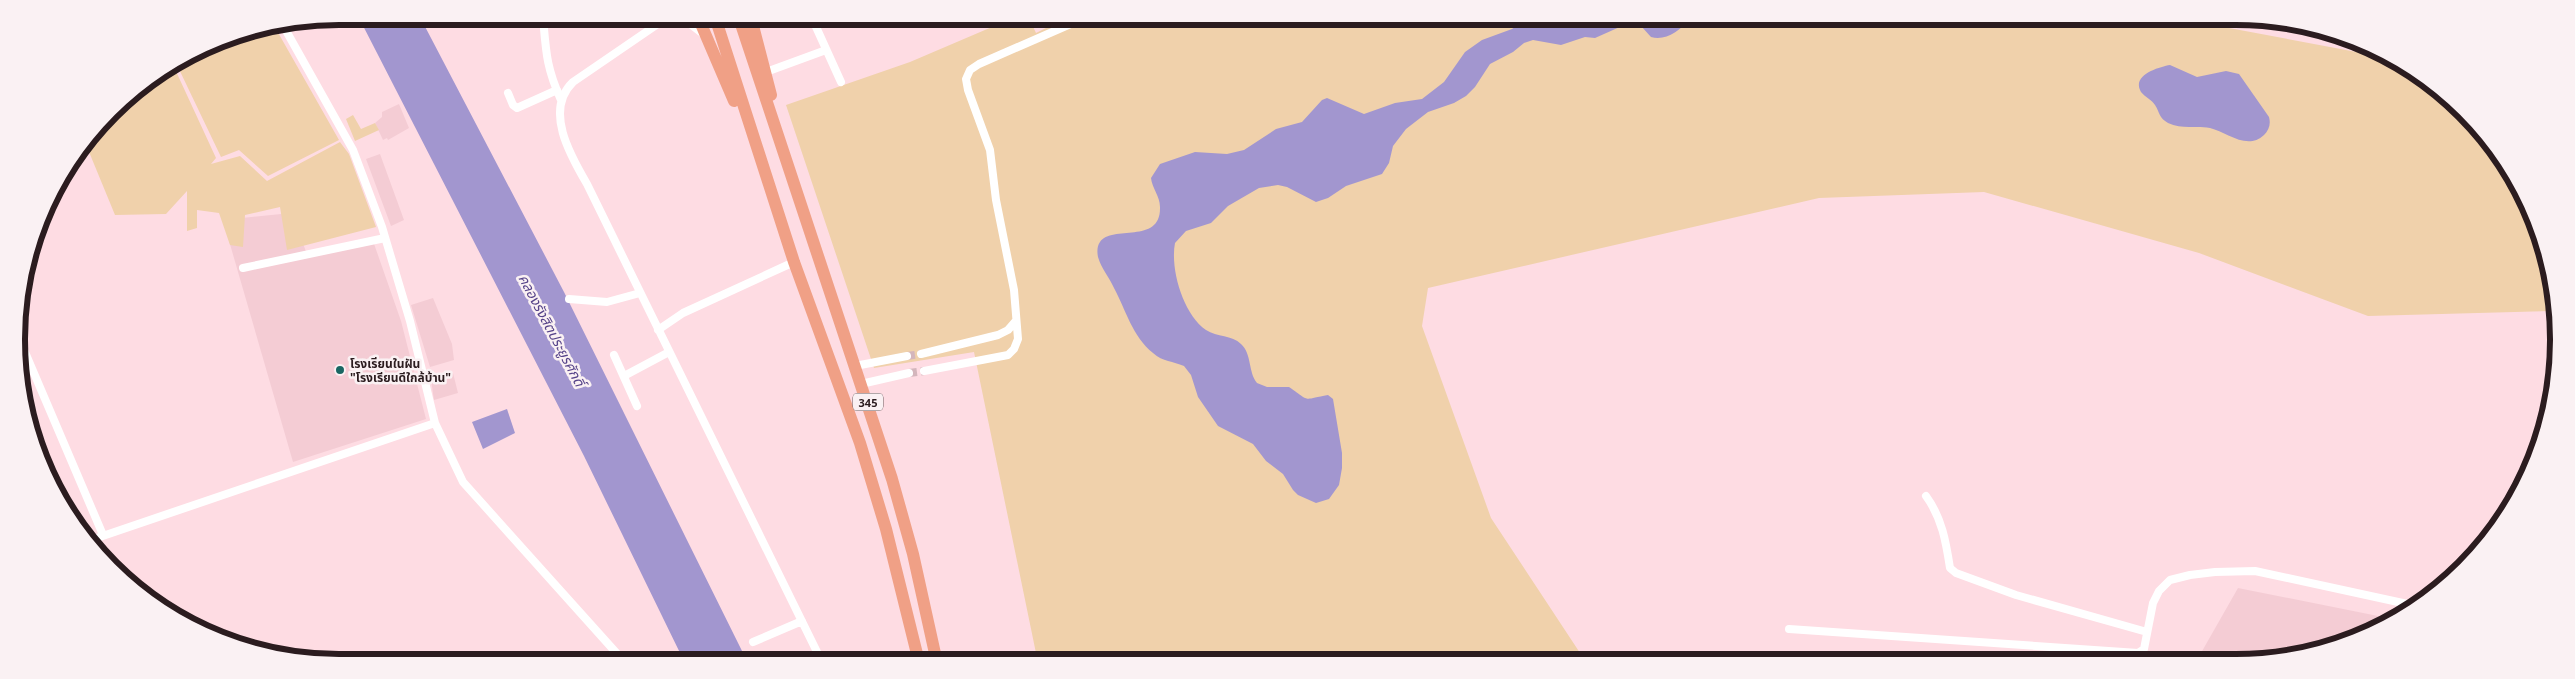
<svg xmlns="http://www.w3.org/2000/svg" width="2575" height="679" font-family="'Noto Sans','Noto Sans Thai',sans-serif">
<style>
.built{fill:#f4ccd4}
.green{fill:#f0d1ab}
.water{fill:#a296cf}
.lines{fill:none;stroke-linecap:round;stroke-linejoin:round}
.minor-tunnel{stroke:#d4b6bc;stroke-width:8;stroke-dasharray:8 4;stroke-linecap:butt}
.minor{stroke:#fff;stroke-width:8}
.primary{stroke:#f0a086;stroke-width:12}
.poi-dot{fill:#196662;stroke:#faf1f3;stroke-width:2}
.labels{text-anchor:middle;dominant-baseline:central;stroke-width:5;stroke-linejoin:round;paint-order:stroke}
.shield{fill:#faf1f3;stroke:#695c5f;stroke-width:1}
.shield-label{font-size:11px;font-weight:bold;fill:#2b1c1f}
.poi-label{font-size:12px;font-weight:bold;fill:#2b1c1f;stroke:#faf1f3;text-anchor:start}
.water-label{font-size:14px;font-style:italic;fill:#564389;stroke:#faf1f3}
.rim{fill:none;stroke:#2b1c1f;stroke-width:6}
</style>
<rect width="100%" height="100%" fill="#fedce3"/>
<path class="built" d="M399,104l10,24 -21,12 -1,-2 -4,2 -8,-17 7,-6v-5z
M380,154l24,66 -13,6 -25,-67z
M291,213l16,41 65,-16 29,83 25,98 -133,43 -70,-242z
M433,298l19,46 2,16 -24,7 -19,-62z
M453,373l5,20 -24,7 -3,-20z
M2238,588l155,31 -15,11 -101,30h-80z"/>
<path class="green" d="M1013,18h16l7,15 28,-14 1133,3 186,35 32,14 89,89 48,116 1,35 -185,5 -169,-63 -215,-61 -165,6 -391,90 -6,38 69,192 93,141 -547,-1 -63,-306 -100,16 -88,-263 124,-43z
M276,29l63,111 -71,36 -29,-26 -18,7 -44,-92 39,-24z
M174,67l42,91 -5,6 29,-8 27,25 73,-39 9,12 27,73 -89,23 -7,-43 -35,8 -2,32 -13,-2 -11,-32 -22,-3v18l-10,3v-40l-21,23 -51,1 -28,-68 39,-50z
M353,115l8,14 14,-6 4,7 -24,11 -9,-22z"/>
<path class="water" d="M358,16l62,1 144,275 181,365h-63l-98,-201z
M1525,20h164c-10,11 -23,21 -38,17l-10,-11 -10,-4 -36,16 -10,-1 -24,8 -28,-5 -9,3 -11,9 -23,12 -15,23 -9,9 -12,7 -26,9 -22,17 -13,17 -4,17 -7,11 -36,12 -18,12 -12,4 -29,-15 -9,-2 -19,3 -31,18 -17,17 -25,8 -11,12c-5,26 8,71 31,87 11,7 26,5 35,14 11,10 7,28 16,39l10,4h22c22,15 12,13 39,8l5,4 9,54v15l-3,17 -10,14 -13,4 -18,-8 -5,-5 -10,-16 -17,-13 -13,-17 -35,-18 -20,-29 -7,-22 -7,-9c-11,-5 -21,-4 -31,-13 -21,-17 -27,-43 -39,-65 -5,-11 -13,-20 -16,-31 -1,-5 -1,-11 2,-15 12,-18 61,3 60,-35 0,-11 -8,-19 -9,-29l9,-14 35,-12 32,2 17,-4 32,-21 26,-7 20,-22 5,-2 37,16 31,-11 27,-4 22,-17 21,-30 17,-12 30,-11z
M2170,65l27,12 29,-6 13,3 30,43c2,7 0,13 -5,18 -17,16 -37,-3 -54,-7 -14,-3 -28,2 -42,-5 -9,-5 -8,-10 -13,-18 -3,-5 -10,-8 -14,-13 -10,-17 18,-25 29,-27z
M507,409l8,24 -32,16 -11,-27z"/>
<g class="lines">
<path class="minor-tunnel" d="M907,356l14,-2
M909,373l15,-2"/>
<path class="minor" d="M543,17c3,34 3,50 18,83
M668,17l-95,65c-29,28 -3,73 14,102l233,474
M812,18l29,64
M666,20l23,3 13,10
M284,27l69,123 29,77 28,94 25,102 28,59 157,175
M766,72l60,-22
M508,93l5,12 4,3 40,-18
M243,268l142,-30
M569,299l38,3 33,-9
M658,330l25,-17 111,-51
M19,338l84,197
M921,354l77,-19 10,-5 7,-8
M614,355l23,51
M855,366l52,-10
M924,371l84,-16 6,-6 4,-10 -4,-49 -18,-90 -6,-50 -22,-60 -2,-11 4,-9 9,-6 103,-45
M624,376l45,-24
M861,384l48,-11
M1926,496c16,22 20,46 24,72l6,5 60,22 131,37
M88,541l347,-118
M1789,629l349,24 6,-4 9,-46 6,-12 11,-11 20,-5 25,-3 40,-1 157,34
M753,642l49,-21"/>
<path class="primary" d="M698,17l36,84
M715,17l79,245 66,181 26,86 32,129
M739,18l153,461 21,75 23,104
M751,18l20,77"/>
</g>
<circle class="poi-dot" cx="340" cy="370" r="5"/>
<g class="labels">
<rect class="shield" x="853" y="393.5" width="30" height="17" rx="4"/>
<g class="shield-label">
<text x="868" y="402">345</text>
</g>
<g class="poi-label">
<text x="350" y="363">โรงเรียนในฝัน<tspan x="350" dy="14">"โรงเรียนดีใกล้บ้าน"</tspan></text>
</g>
<g class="water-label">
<text transform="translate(552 330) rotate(62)">คลองรังสิตประยูรศักดิ์</text>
</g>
</g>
<path d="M0 0H2575V679H0ZM339 25H2236A314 314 0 0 1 2550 339V340A314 314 0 0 1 2236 654H339A314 314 0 0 1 25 340V339A314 314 0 0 1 339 25Z" fill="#faf1f3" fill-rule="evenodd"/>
<path class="rim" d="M339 25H2236A314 314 0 0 1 2550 339V340A314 314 0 0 1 2236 654H339A314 314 0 0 1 25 340V339A314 314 0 0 1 339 25Z"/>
</svg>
